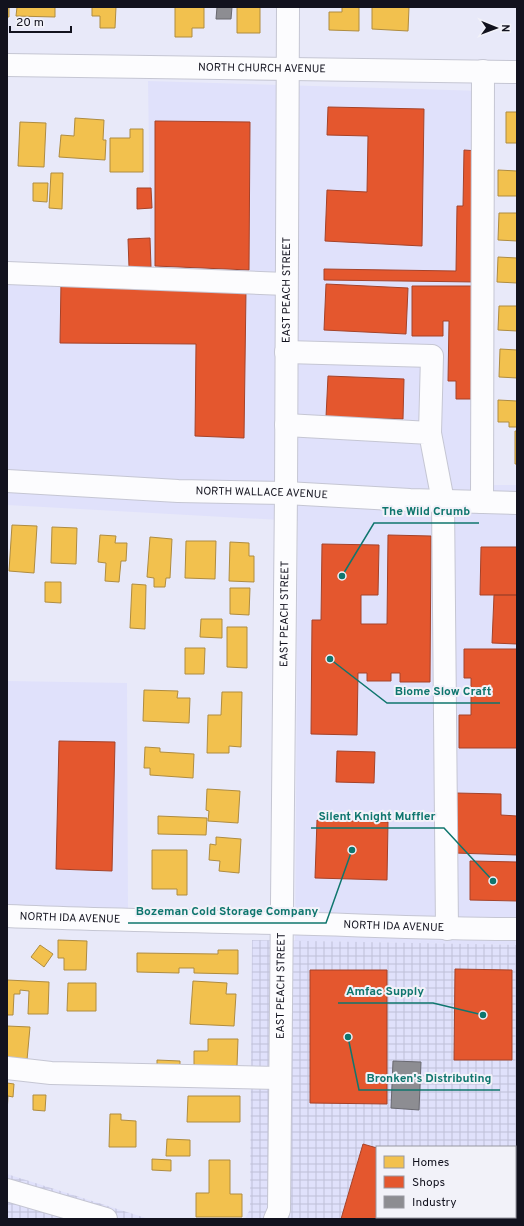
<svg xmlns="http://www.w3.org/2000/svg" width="524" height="1226" font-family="Overpass,sans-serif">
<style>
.built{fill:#e0e1fb}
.industrial{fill:url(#industrial-grid);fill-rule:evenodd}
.homes{fill:#f2c14e;stroke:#af8c40}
.shops{fill:#e4572e;stroke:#a54229}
.industry{fill:#8d8d92;stroke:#68686f}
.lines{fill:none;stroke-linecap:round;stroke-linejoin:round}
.minor-casing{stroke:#c5c6d3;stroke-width:24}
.minor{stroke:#fcfcfe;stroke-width:22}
.labels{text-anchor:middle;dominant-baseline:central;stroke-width:4;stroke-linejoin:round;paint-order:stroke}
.street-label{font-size:11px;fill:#12121e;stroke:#f2f2f9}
.leader{fill:none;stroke:#0f766e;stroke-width:1.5}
.callout-dot{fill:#0f766e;stroke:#f2f2f9;stroke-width:1.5}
.callout-label{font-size:12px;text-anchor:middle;font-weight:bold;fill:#0f766e;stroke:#f2f2f9;stroke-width:4;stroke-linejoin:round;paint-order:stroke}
</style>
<defs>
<pattern id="industrial-grid" width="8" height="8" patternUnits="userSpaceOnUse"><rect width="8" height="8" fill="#e0e1fb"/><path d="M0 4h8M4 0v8" fill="none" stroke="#bfc0d7"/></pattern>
</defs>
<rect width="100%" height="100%" fill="#e8e9f9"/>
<path class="built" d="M148,81l335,10v394h34v460l-222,-4 3,-420 -291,-16v-242l144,16z
M7,681l120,2 1,225 -120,-2z"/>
<path class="industrial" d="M252,940l265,5v274h-272l5,-10zM377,1147h138v70h-138z
M7,1174l142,45h-142z"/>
<path class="homes" d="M7,7h2v10h-2z
M17,7h38v10l-39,-1z
M92,7h24l-1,21h-15v-12h-8z
M175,7h29v21h-12v9h-17z
M237,7h23v26h-23z
M342,7h17v24l-30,-1v-18h13z
M372,7h37l-1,24 -36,-2z
M506,112h11v31h-11z
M75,118l29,2 -1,20h3l-1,20 -46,-3 2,-22 13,1z
M20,122l26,1 -2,44 -26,-1z
M130,129h13v43h-33v-34h20z
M498,170l19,1v25h-19z
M51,173h12l-1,36 -13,-1z
M33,183h15l-1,19 -14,-1z
M499,213h18v28l-19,-1z
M498,257l19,1v25l-20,-1z
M499,306h18v25l-19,-1z
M500,349l17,1v28l-18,-1z
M498,400l19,1v26h-8v-5h-11z
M515,431h2v33h-2z
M12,525l25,1 -3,47 -25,-2z
M52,527l25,1 -1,36 -25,-1z
M100,535l16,1 -1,7h12l-1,18h-5l-2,21 -14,-1 1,-18 -8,-1z
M150,537l22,2 -2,39h-4l-1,9h-11v-9l-7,-1z
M186,541h30l-1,38 -30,-1z
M230,542l19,1v13h5v26l-25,-1z
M45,582h16v21l-16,-1z
M132,584l14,1 -1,44 -15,-1z
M230,588h20l-1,27 -19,-1z
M201,619h21v19l-22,-1z
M227,627h20v41l-20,-1z
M185,648h20l-1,26h-19z
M144,690l34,1 -1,7h13l-1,25 -46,-2z
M222,692h20l-1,55 -12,-1v7h-22l1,-38h13z
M145,747l15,1v4l34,2 -1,24 -43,-3v-7h-6z
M207,789l33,2 -2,32 -30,-2 1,-10 -3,-1z
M158,816l49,2 -1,17 -48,-1z
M216,837l25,2 -2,34 -20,-2 1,-10 -11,-1 1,-16 6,1z
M152,850h35v45h-10v-6h-25z
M58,940l29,1 -1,29h-22v-12h-6z
M40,945l13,9 -9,13 -13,-10z
M218,950h20v24l-44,-1v-5h-15v5l-42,-1v-19l81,1z
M7,980l42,2 -1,32h-20l1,-23 -9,-1v4h-6l-1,21h-6z
M193,981l34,2 -1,11h10l-2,32 -44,-2z
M68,983h28v28h-29z
M7,1026l23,1 -3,33 -20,-2z
M208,1039h30l-1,27 -43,9v-24h14z
M157,1060l23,1v12l-23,-1z
M7,1083l7,1 -1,13 -5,-1 -1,17z
M33,1095h13l-1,16 -12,-1z
M188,1096h52v26h-53z
M110,1114h11v6l15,1v26h-27z
M167,1139l23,1v16h-24z
M152,1159l19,1v11l-19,-1z
M209,1160h21v34h12v23h-46v-24h13z"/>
<path class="shops" d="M328,107l96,2 -2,137 -97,-5 2,-51 40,2 1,-56 -41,-1z
M155,121l95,1 -1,148 -94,-4z
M464,150l14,1 -2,131 -152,-2v-11l132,2 1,-65h6z
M137,188h14l1,20 -15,1z
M150,238l1,29h-22l-1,-28z
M61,282l185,8 -2,148 -49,-2 1,-92 -136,-1z
M326,284l82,4 -2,46 -82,-4z
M412,286h62v113h-18v-18h-8l1,-60h-6v15h-31z
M328,376l76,3 -1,40 -77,-2z
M388,535l43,1 -1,146h-30v-9h-9v8h-24v-8h-9l-1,62 -46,-1 1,-114h9l1,-76 57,1 -1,50h-17v29h26z
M481,547h36v48h-37z
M494,595h23v49l-25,-1z
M464,649h53v99h-58v-33h12v-37h-7z
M59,741l56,1 -3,129 -56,-2z
M337,751l38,1 -1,31 -38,-1z
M456,793l45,1v21l16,1v39l-63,-2z
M317,820l71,2 -1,58 -72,-2z
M470,861l47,1v39l-47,-1z
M455,969l57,1v90h-58z
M310,970h77v134l-77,-1z
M363,1144l14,4v69h82v2h-118z"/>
<path class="industry" d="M217,7h15l-1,12h-15z
M393,1061l28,1 -2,48 -28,-2z"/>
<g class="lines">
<defs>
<g id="minor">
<path id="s1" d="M7,65l510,7"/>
<path d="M7,273l279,11"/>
<path d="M286,352l146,4 -2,77"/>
<path d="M286,425l144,8 13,68 4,428"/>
<path id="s2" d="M7,481l171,10 108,2 124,7 107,3"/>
<path d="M482,502l1,-431"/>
<path id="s3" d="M7,916c92,4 183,5 275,7 78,2 156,6 235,6"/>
<path d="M7,1068l44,5 229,5"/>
<path d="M7,1190l99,29"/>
<path id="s4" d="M275,1219l4,-9 7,-717 2,-486"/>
</g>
</defs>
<use href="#minor" class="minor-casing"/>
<use href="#minor" class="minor"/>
</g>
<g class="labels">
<g class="street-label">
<text stroke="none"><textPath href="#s1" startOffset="255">NORTH CHURCH AVENUE</textPath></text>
<text stroke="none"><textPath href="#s4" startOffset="930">EAST PEACH STREET</textPath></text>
<text stroke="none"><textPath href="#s2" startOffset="255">NORTH WALLACE AVENUE</textPath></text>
<text stroke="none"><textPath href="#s4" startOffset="606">EAST PEACH STREET</textPath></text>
<text stroke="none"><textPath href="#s3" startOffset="63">NORTH IDA AVENUE</textPath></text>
<text stroke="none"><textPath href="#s3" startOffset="387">NORTH IDA AVENUE</textPath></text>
<text stroke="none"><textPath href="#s4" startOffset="234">EAST PEACH STREET</textPath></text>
</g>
</g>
<path class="leader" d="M342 576L374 523H479M330 659L387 703H500M493 881L444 828H311M352 850L326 923H128M483 1015L433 1003H338M348 1037L359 1090H500"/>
<g class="callout-dot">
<circle cx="342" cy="576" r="4"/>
<circle cx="330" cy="659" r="4"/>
<circle cx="493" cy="881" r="4"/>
<circle cx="352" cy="850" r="4"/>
<circle cx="483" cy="1015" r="4"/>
<circle cx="348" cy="1037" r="4"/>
</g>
<g class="callout-label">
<text x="426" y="515">The Wild Crumb</text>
<text x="443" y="695">Biome Slow Craft</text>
<text x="377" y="820">Silent Knight Muffler</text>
<text x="227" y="915">Bozeman Cold Storage Company</text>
<text x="385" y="995">Amfac Supply</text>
<text x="429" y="1082">Bronken's Distributing</text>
</g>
<rect width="524" height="1226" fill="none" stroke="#12121e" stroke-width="16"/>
<rect x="376" y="1146" width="140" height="72" fill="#f2f2f9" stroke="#9898a1"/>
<rect x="384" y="1156" width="20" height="12" fill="#f2c14e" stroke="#9898a1"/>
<text x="412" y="1166" font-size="12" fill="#12121e">Homes</text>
<rect x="384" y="1176" width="20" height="12" fill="#e4572e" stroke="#9898a1"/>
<text x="412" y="1186" font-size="12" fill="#12121e">Shops</text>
<rect x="384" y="1196" width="20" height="12" fill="#8d8d92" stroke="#9898a1"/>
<text x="412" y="1206" font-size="12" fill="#12121e">Industry</text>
<g transform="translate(496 28) rotate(91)" stroke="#f2f2f9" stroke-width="3" paint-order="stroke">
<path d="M0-3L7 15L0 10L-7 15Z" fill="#12121e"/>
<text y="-6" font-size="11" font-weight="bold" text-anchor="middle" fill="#12121e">N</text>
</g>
<path d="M10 26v6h61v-6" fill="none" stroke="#12121e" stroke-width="2"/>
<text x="16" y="26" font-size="12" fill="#12121e" stroke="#f2f2f9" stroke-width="3" paint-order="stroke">20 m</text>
</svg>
